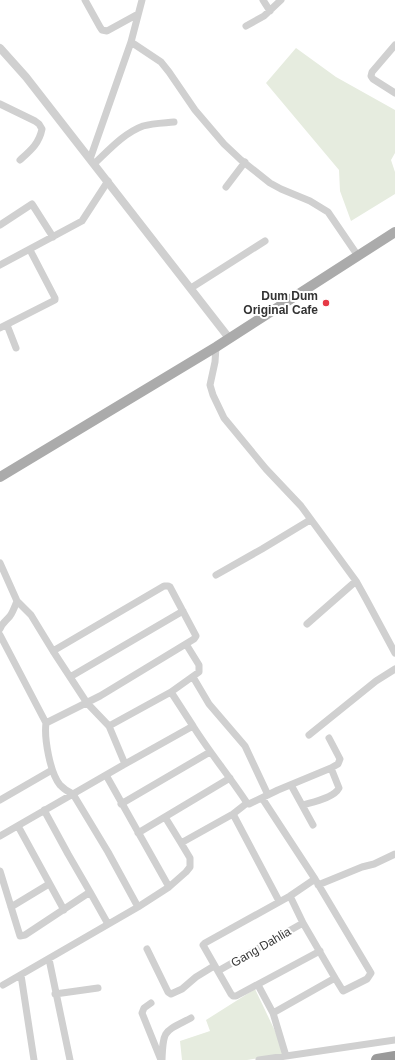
<svg xmlns="http://www.w3.org/2000/svg" width="395" height="1060" font-family="Arial,sans-serif">
<style>
.green{fill:#e6ecdf}
.lines{fill:none;stroke-linecap:round;stroke-linejoin:round}
.minor{stroke:#d0d0d0;stroke-width:7}
.tertiary{stroke:#d0d0d0;stroke-width:8}
.primary{stroke:#ababab;stroke-width:10}
.motorway{stroke:#9a9a9a;stroke-width:12}
.poi-dot{fill:#e63946;stroke:#fff;stroke-width:1.5}
.labels{text-anchor:middle;dominant-baseline:central;stroke-width:4;stroke-linejoin:round;paint-order:stroke}
.poi-label{font-size:12px;font-weight:bold;fill:#333;stroke:#fff;text-anchor:end}
.street-label{font-size:12px;fill:#333;stroke:#fff}
</style>
<rect width="100%" height="100%" fill="#fff"/>
<path class="green" d="M296,48l40,29 59,33v43l-4,7 4,12v22l-44,27 -11,-30 -1,-21 -73,-87z
M255,989l31,65 -39,6h-65l-2,-19 30,-10 -4,-11z"/>
<g class="lines">
<path class="minor" d="M85,0l15,27 2,3 5,1 31,-17
M263,0l7,11
M246,26l18,-10 17,-16
M131,42l30,20 8,10 26,38 29,34 17,16 29,23 11,6 29,12 18,11 30,44
M395,45l-23,27 -1,4 2,3 22,14
M0,104l35,17 4,3 3,5c-3,15 -12,22 -22,31
M90,159l41,-117 11,-42
M94,164c15,-14 30,-31 49,-38 10,-3 21,-3 31,-4
M226,187l19,-25
M0,225l32,-21 21,33
M0,265l82,-44 26,-40
M191,288l74,-47
M7,325l9,23
M0,328l55,-28v-2l-25,-48
M216,347l-1,15 -5,23 3,10 11,23 42,51 35,37 36,49 19,26 10,18 29,54
M0,563l17,38 14,14 22,36 111,-65h4l2,1 26,49 -2,3 -94,57 -54,27
M216,575l46,-26 48,-29
M307,624l49,-43
M0,629c2,-6 6,-8 10,-13 3,-4 5,-10 7,-15
M0,635l46,88c-2,15 4,50 14,62 4,4 8,7 13,9l35,58 30,55
M186,644l13,21v7l-28,20 22,34
M53,651l34,52 22,23 62,-34
M70,677l113,-66
M193,677l16,27 36,42 23,49
M109,726l16,38
M309,735l67,-54 19,-12
M106,775l63,112
M291,785l22,40
M262,798l53,81 56,94 -4,6 -24,12 -8,-13
M0,800l52,-30
M121,804l89,-52
M303,805c10,-3 31,-7 36,-17l-8,-20 7,-4 2,-5 -11,-21
M233,814l46,87
M165,817l16,26
M18,826l46,84
M138,833l92,-55
M0,836l125,-72 68,-38c17,27 37,51 54,77
M0,871l20,65 5,-1 65,-43 -22,-38 -24,-44
M315,879l-25,17 -85,47 -2,2 28,49 2,2h3l84,-45
M318,885l44,-18 12,-3 21,-10
M90,892l18,32
M11,907l38,-23
M147,949l21,43 3,2 11,-5 14,-12 18,-11
M49,959l21,101
M218,971l85,-48
M21,975l13,85
M3,985l135,-78 31,-20 17,-15 4,-5v-9l-9,-15 52,-29 14,-11 2,1 29,-14 53,-22
M258,985l15,28 13,43
M55,994l43,-6
M151,1003l-7,5 -2,5 19,47
M273,1013l62,-35 -32,-55 -13,-27
M162,1060c1,-31 2,-28 29,-42
M259,1060l136,-20"/>
<path class="tertiary" d="M0,48l26,29 203,261"/>
<path class="primary" d="M0,477l216,-130 179,-115"/>
<path class="motorway" d="M377,1060l18,-3"/>
</g>
<circle class="poi-dot" cx="326" cy="303" r="4"/>
<g class="labels">
<g class="poi-label">
<text x="318" y="296">Dum Dum<tspan x="318" dy="14">Original Cafe</tspan></text>
</g>
<g class="street-label">
<text transform="translate(261 947) rotate(-30)">Gang Dahlia</text>
</g>
</g>
</svg>
